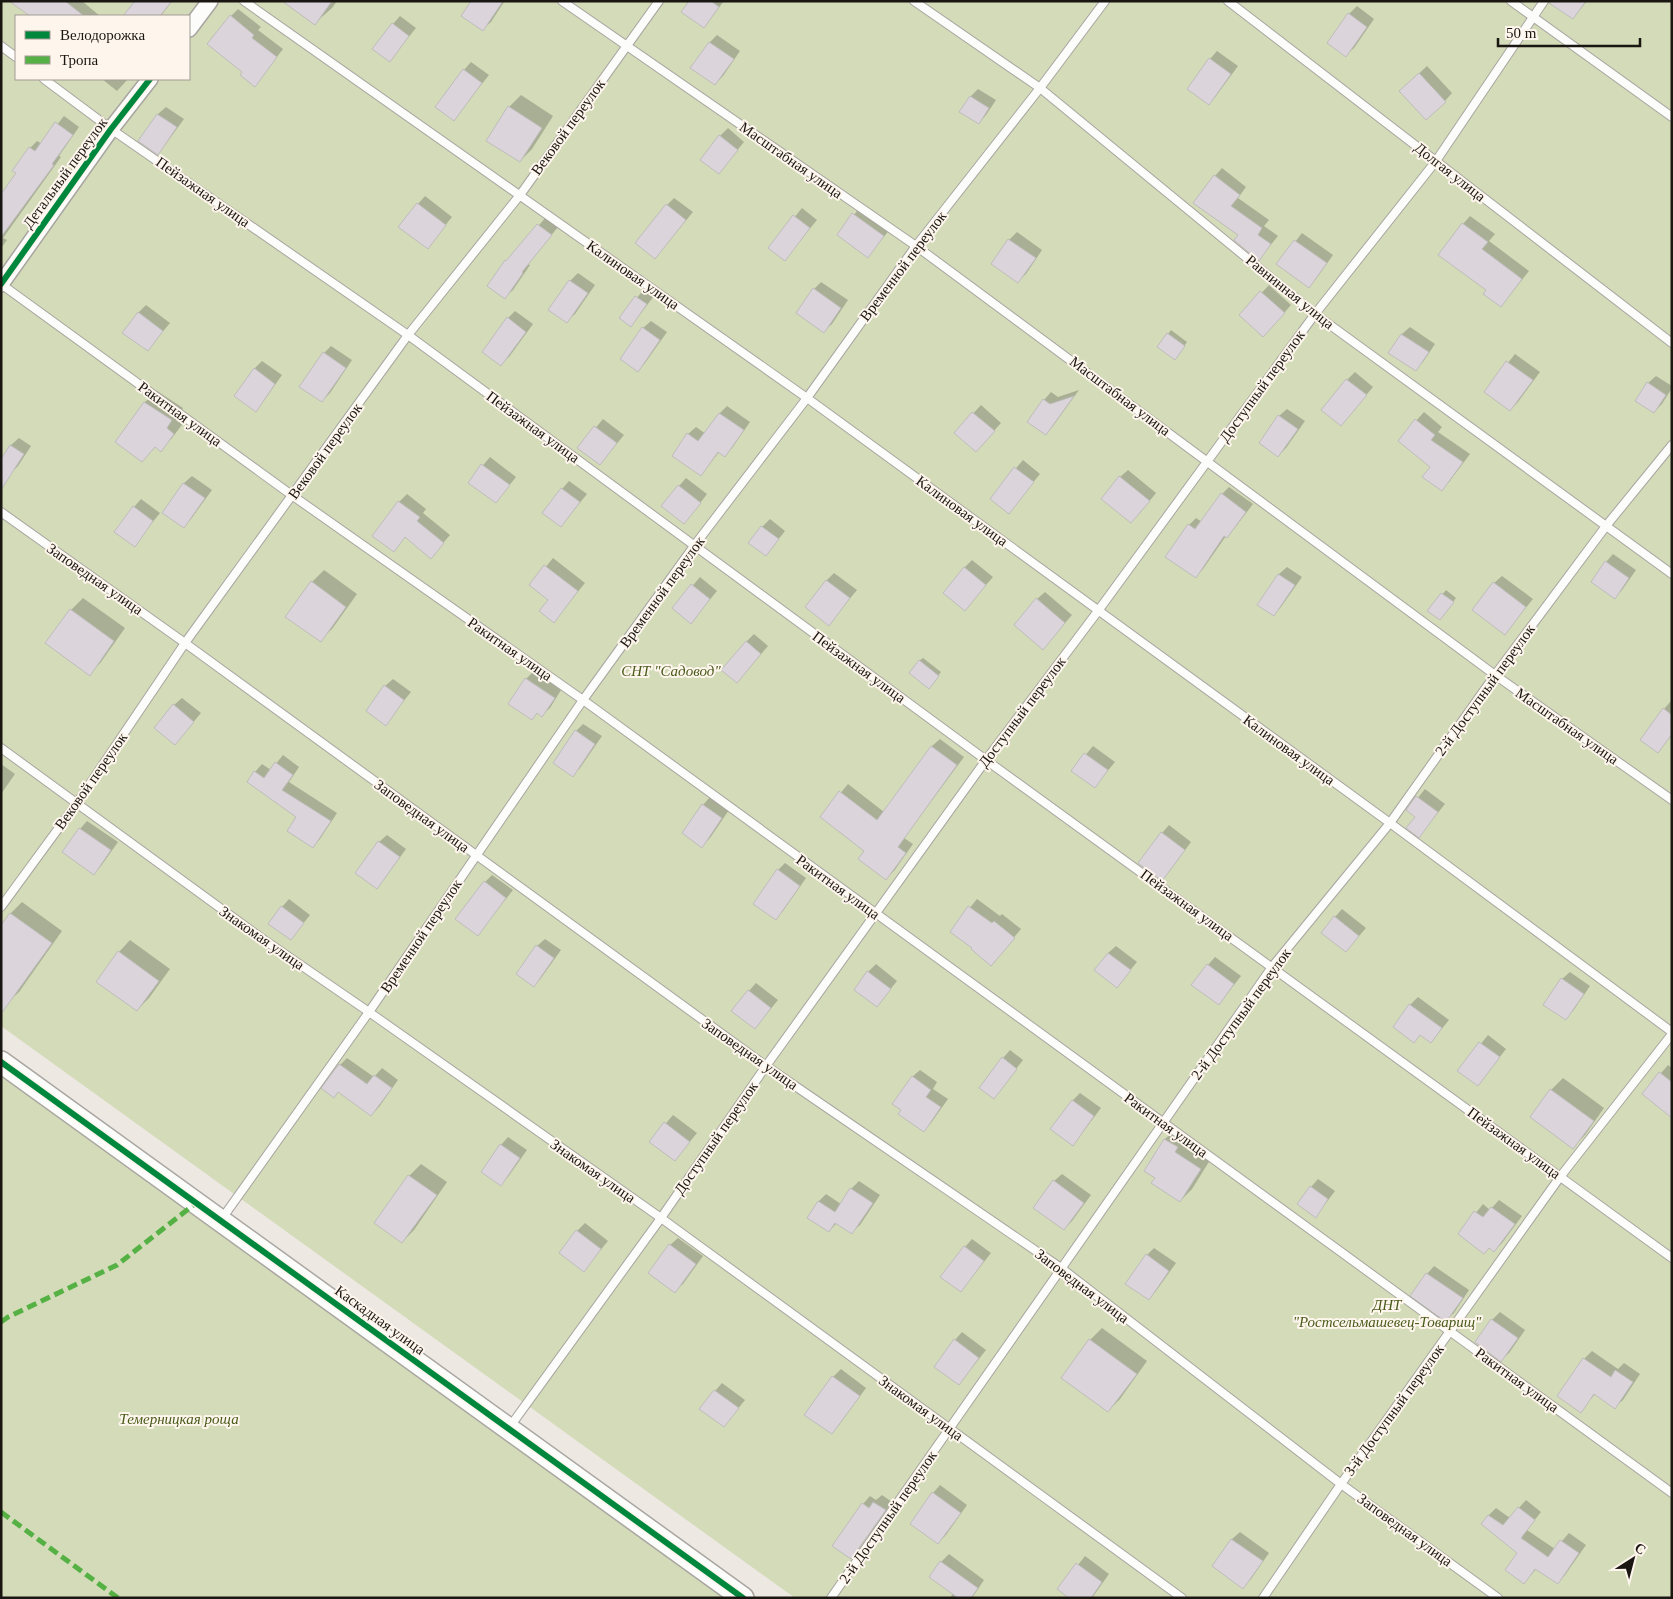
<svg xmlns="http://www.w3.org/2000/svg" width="1673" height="1599" font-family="'Times New Roman',serif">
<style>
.green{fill:#d3dbb9;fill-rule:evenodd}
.shadow{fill:#0003}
.building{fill:#dbd5db;stroke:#bfbcbc}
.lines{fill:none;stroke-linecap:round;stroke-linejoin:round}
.lane-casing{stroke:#a9a5a0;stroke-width:10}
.street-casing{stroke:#a9a5a0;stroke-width:18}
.secondary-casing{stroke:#a9a5a0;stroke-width:24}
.lane{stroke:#fcfcfb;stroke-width:8}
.street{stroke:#fcfcfb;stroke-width:15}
.secondary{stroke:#fcfcfb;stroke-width:21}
.quiet{stroke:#55b144;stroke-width:5;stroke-dasharray:10 5;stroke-linecap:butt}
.cycleway-casing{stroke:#fef6ed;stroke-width:9}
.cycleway{stroke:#00873e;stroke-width:6}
.labels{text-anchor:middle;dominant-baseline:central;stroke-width:4;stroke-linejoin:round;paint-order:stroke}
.street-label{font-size:15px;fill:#1a1612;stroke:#fef6ed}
.park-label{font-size:15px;font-style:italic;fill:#495b1b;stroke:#fef6ed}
</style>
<rect width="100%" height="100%" fill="#ede8e2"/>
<path class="green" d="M1,1h1671v1597h-877l-794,-572zM16,16h173v63h-173z
M1,1074l737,524h-737z"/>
<path class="shadow" d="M11,1h71l18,15h-48l-8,-6 -6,6h-6z
M136,1h36l-11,15h-36z
M301,1h36l-5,7 -17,15z
M503,1l1,1 -13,20 -8,7z
M690,1h34l-20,26z
M1552,1h35l-14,17z
M1357,6l17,13 -20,29 -8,7 3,-41z
M238,9l23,18 -3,3 25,19 -28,36 -11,-13 -13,-56z
M400,16l16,12 -26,32 3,-36z
M717,35l23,16 -17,25 -8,8 -5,-42z
M1217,51l21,15 -22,30 -7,7 1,-44z
M471,62l18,13 -35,44 10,-49z
M1427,66l25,27 -7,8 -37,-17z
M102,79h26l-11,12z
M978,89l18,11 -10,15 -7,8 -8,-27z
M521,95l32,21 -21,33 -12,12 -11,-54z
M166,107l18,12 -19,26 -7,8 -18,-12 18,-27z
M64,116l15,11 -20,29 2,1 -58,81 4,2 -6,8v-52l17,-23 12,-25 7,-7 5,3z
M728,128l16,14 -18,22 -6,-28z
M1222,168l24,19 -8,11 31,22 -5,6 14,10 -19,23 -20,-24 -24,-59z
M425,196l27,21 -25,31 -9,-44z
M674,198l19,14 -38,46 12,-53z
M861,206l30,22 -23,28 -30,-21z
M802,208l15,12 -33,40 -15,-12z
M1470,216l25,18 -6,7 40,30 -28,35 -13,-17 -25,-65z
M546,217l12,10 -30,37 2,1 -17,25 -8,7 1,-36 8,-7z
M1017,232l25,18 -16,24 -8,7 -25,-17 16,-24z
M1302,233l31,22 -17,24 -7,7 -31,-22z
M578,273l17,12 -20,29 -8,7 3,-40z
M821,282l27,18 -16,24 -8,7 -10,-42z
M1269,285l22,20 -20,23 -30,-13z
M644,289l10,7 -16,21 -7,8 -10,-7z
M146,305l24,18 -22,26 -10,-36z
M515,311l18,13 -24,33 -8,7 7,-46z
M651,321l16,11 -22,31 -7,7 5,-42z
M1410,327l25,17 -12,18 -8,8 -25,-18 12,-18z
M1171,330l16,12 -9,13 -10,-21z
M331,346l21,14 -22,33 -8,8 2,-48z
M1515,354l25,18 -22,30 -8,8 -25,-18z
M262,361l20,14 -19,27 -8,8 -1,-41z
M1355,372l18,15 -32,38 6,-45z
M1656,376l16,10v2l-10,16 -8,8 -6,-29z
M1079,390l-26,36 -7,7 -2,-33 7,-8 7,5z
M157,391l26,17 -5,8 6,6 -12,16 -11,12 -5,-4 -14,15 -25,-19 28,-40z
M981,405l20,18 -18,20 -28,-10z
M727,406l23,16 -18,26 -7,8 -6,-4 -18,23 -13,-41 8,-7 10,7 14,-21z
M1287,409l18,12 -19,27 -8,8 1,-40z
M1424,412l18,15 -4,5 32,22 -21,28 -7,8 -11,-24 -32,-26z
M603,419l21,16 -24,29 -21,-16z
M19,438l12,8 -13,20 -8,8 -9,-13 10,-16z
M490,457l26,20 -20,25 -27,-20z
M1023,460l17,14 -31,38 -18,-14z
M1128,470l28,23 -17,21 -19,-37z
M192,476l20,14 -21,29 -7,7 -20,-14 20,-29z
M686,478l21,16 -16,21 -12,-29z
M569,481l18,13 -26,32 1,-37z
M1229,487l24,17 -19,25 -7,8 -1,-1 -23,33 -7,7 -7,-51 7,-7 6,4 20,-28z
M407,494l19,15 -3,4 27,22 -19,22 -25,-21 -13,15 6,-49z
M141,499l19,14 -26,32v-38z
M770,519l15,12 -19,24 -4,-28z
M1613,554l23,16 -14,20 -7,7 -23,-15 14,-20z
M553,558l32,25 -31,38 -5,-21 -18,-15z
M972,560l21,17 -28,32 -1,-41z
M1287,567l15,10 -21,30 -7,7 -15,-10 20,-30z
M324,570l33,24 -25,35 -12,11 -8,-58z
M834,573l23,17 -28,34 -2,-44z
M1502,576l31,23 -28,34 -11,-50z
M700,577l17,14 -19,23 -24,-6z
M1446,590l10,8 -13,17 -14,-4z
M1045,592l27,23 -22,25 -13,-41z
M83,598l42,30 -24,34 -11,12 -19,-64z
M754,634l14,12 -31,36 9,-40z
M923,658l18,14 -9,12 -13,-23z
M534,671l27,19 -11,18 -8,7 -4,-3 -6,7 -6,-40z
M393,679l18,13 -26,32v-38z
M182,698l19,15 -26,31 -1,-39z
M1671,701l1,34 -14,16 6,-42z
M583,724l19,12 -22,32 -7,7 3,-44z
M940,739l24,18 -60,81 9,6 -19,27 -8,7 -20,-28 -45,-33 27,-33 36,28 48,-66z
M1093,746l22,16 -20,24 -22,-16z
M283,755l16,12 -10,15 48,31 -17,26 -7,7 -15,-29 -43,-45 7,-8 9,6z
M1,764l14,10 -14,20z
M1425,789l20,15 -26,32 -3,-20 -8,-6z
M710,797l19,13 -19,28 -8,8 1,-41z
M87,821l31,21 -17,24 -7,7 -14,-44z
M1169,825l22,17 -22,30 -7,7v-46z
M387,835l19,14 -22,30 -7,8 2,-45z
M785,863l21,15 -23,33 -8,8 3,-49z
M492,875l21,15 -35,44 7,-52z
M289,899l21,16 -19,24 -9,-32z
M977,899l23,17 2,-2 19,15 -30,36 -17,-17 -23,-17z
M22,902l40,29 -43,61 -12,11 3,-89z
M1342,909l24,19 -20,23 -11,-34z
M545,939l16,11 -20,28 -7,8 3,-40z
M130,940l40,29 -21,29 -12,12 -18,-58z
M1116,946l21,16 -20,24 -9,-33z
M1215,957l26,19 -22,28 -11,-39z
M876,964l21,17 -20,25 -9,-34z
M1570,972l20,14 -17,25 -8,7 -3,-39z
M756,983l22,17 -23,28 -6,-37z
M1418,997l31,23 -18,22 -10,-8 -7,7 -4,-36z
M1488,1035l18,14 -28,36 -19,-14z
M1010,1050l13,10 -29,37 9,-39z
M347,1058l27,19 8,-9 16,12 -19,27 -8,8 -31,-50z
M1668,1065l4,3v48l-29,-22z
M920,1070l17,12 -4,7 15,10 -17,24 -8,8 -20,-21 9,-33z
M1563,1078l41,30 -19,27 -12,12 -41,-31 19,-26z
M1080,1093l21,15 -21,28 -7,8v-44z
M673,1115l24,18 -22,27 -24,-19z
M1177,1128l11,7 -2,5 26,17 -20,32 -12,12 -24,-24 -10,-7 19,-31z
M508,1137l19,13 -19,27 -8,8 1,-40z
M421,1164l26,18 -33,48 -12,12 -26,-19 33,-47z
M1062,1174l29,21 -19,26 -8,8 -10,-48z
M1318,1179l17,12 -19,25 -5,-29z
M859,1181l21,14 -20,30 -8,7 -15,-9 -8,8 -21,-13 11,-17 7,-7 15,10 10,-15z
M1499,1200l23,16 -20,27 -8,8 -35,-17 24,-30 7,6z
M585,1223l23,18 -24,29 -7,-39z
M678,1238l25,18 -20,28 -8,7 -5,-46z
M972,1239l19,14 -30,38 4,-44z
M1154,1248l22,15 -20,28 -7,8 -2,-44z
M1434,1266l35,24 -15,23 -8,7 -19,-46z
M1500,1312l25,18 -16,23 -8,7 -25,-18 16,-22z
M1102,1328l45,33 -27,38 -12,12 -45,-34 27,-37z
M962,1332l24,18 -27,34 -4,-44z
M1592,1351l26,18 6,-6 16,11 -17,26 -8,7 -20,-13 -14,17 -22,-16 25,-36z
M841,1369l25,19 -27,37 -8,8 -25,-19 27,-37z
M722,1383l23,17 -21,26 -9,-35z
M940,1485l27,20 -21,30 -8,8 -5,-50z
M882,1495l10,7 -34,48 -7,8 12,-54 7,-8 6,4z
M1526,1500l15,12 -14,18 28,19 14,-16 17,12 -21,30 -7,8 -21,-15 -13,15 -6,-30 -30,-37 8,-8 14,10z
M1240,1532l29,21 -18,26 -8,8 -30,-21 19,-27z
M949,1554l35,26 -12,18h-22l3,-5 -12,-31z
M1085,1556l24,18 -17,24h-21l-12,-9z"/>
<path class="building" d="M9,1h56l19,15h-54z
M135,1h37l-12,15h-37z
M282,1h50l-17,24z
M471,1h32l-20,30 -22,-15z
M689,1h22l8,6 -15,21 -23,-16z
M1550,1h36l-13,18 -24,-16z
M1348,13l19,14 -21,30 -19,-14z
M230,15l24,20 -2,3 25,19 -22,30 -15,-12 2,-3 -35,-28z
M392,23l17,13 -19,26 -18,-13z
M709,42l25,17 -19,26 -25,-17z
M1209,58l22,16 -22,31 -22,-16z
M463,69l19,14 -28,38 -19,-14z
M1419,73l27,29 -20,18 -27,-29z
M970,96l19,12 -10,16 -20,-12z
M508,106l34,22 -22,34 -34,-21z
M157,114l20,13 -19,28 -20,-14z
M55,122l18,13 -21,29 2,1 -53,72v-43l15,-21 -4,-2 17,-24 6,4z
M719,135l19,15 -19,24 -19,-14z
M1214,175l26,20 -9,11 31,22 -4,7 13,9 -12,17 -25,-21 4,-5 -45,-32z
M417,203l29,22 -18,24 -30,-22z
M666,204l20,16 -31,39 -20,-16z
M852,213l32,23 -16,22 -31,-23z
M793,215l17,13 -25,33 -17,-13z
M1462,223l26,19 -6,7 40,30 -21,28 -18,-13 3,-4 -48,-35z
M537,224l15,11 -30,37 1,1 -18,26 -18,-13 18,-26 1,1z
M1008,239l28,19 -18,25 -27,-19z
M1294,240l33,23 -18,25 -33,-24z
M569,280l19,13 -21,30 -19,-13z
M813,288l28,20 -17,25 -28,-20z
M1260,291l25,22 -22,24 -24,-22z
M635,296l12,8 -16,23 -12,-9z
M138,312l25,19 -15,20 -26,-18z
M507,317l19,15 -25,34 -19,-14z
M642,327l18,13 -22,32 -18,-13z
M1167,333l18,13 -10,14 -18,-13z
M1401,334l28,18 -13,19 -28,-18z
M323,352l23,16 -24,34 -23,-15z
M1506,361l27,19 -23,31 -26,-19z
M254,368l21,16 -19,28 -22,-16z
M1346,379l21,16 -26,31 -20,-16z
M1647,382l19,13 -12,18 -19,-12z
M1074,396l-28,39 -19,-13 16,-23 7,5z
M144,402l28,18 -5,8 7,6 -13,18 -6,-5 -13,15 -27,-20z
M972,412l23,19 -19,21 -22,-19z
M719,413l25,17 -19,27 -7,-5 -17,24 -29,-20 15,-23 11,8z
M1278,415l20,14 -20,28 -19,-14z
M1415,419l20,16 -4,5 32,22 -21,29 -20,-14 8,-10 -32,-26z
M594,426l23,17 -17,22 -23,-17z
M10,445l14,9 -23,36v-31z
M481,464l29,21 -14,18 -28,-20z
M1014,467l20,15 -25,32 -19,-15z
M1119,476l31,25 -19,22 -30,-24z
M183,483l22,15 -21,30 -22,-15z
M678,485l23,18 -17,21 -23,-18z
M561,488l19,14 -19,25 -19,-14z
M1221,493l25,19 -19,26 -3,-2 -28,42 -31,-21 23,-33 7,5z
M398,501l22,16 -3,4 27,22 -13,16 -26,-22 -11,15 -22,-16z
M133,506l20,15 -18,26 -21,-15z
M761,526l18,13 -13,17 -18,-13z
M1605,561l24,17 -14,21 -24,-17z
M544,565l34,26 -24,32 -15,-12 9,-11 -19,-15z
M964,567l22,18 -21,26 -22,-18z
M1278,574l17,11 -21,31 -17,-11z
M826,580l24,18 -21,28 -24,-19z
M311,581l35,26 -25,35 -36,-25z
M1493,582l33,25 -21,28 -33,-25z
M691,584l19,15 -19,25 -19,-16z
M1441,593l13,9 -14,18 -13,-9z
M1036,598l29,25 -22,27 -29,-25z
M70,609l44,32 -24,35 -45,-33z
M746,641l15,13 -24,29 -16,-13z
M919,660l20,16 -10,13 -20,-16z
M525,678l30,20 -13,19 -5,-4 -5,7 -24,-16z
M384,685l20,15 -18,26 -20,-15z
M173,704l21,18 -19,23 -21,-17z
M1663,708l9,7v19l-14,19 -18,-13z
M575,730l20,14 -22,33 -20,-14z
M931,746l26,19 -59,82 8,6 -20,27 -28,-21 6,-8 -44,-34 19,-26 38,29z
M1084,753l24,17 -13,18 -24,-17z
M275,762l18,13 -11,15 49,31 -18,27 -26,-17 9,-14 -49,-35 7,-11 10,7z
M1416,796l22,16 -19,26 -13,-10 9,-11 -9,-7z
M702,804l20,14 -20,30 -20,-15z
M79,828l32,22 -17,25 -32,-23z
M1161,832l24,18 -23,31 -24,-18z
M378,841l22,16 -23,32 -22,-16z
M777,869l23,17 -24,34 -23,-16z
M484,881l22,17 -28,38 -23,-17z
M281,906l23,17 -13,17 -23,-16z
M968,906l24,17 2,-2 21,17 -24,28 -20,-17 1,-1 -22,-16z
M10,913l42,30 -51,71v-89z
M1334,916l25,20 -13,16 -25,-19z
M536,945l18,13 -20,29 -18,-13z
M118,951l41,30 -22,30 -41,-29z
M1108,953l23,17 -14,18 -23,-18z
M1207,964l27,20 -15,21 -28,-20z
M867,971l24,18 -14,18 -23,-17z
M1561,978l23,16 -18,26 -23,-15z
M748,990l23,18 -16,21 -24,-18z
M1409,1004l33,24 -11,15 -11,-8 -6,8 -21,-16z
M1479,1042l21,15 -22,29 -21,-15z
M1002,1057l15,12 -23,30 -15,-11z
M339,1064l28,20 7,-9 18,13 -21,28 -33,-24 -4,6 -13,-10z
M1659,1072l13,10v36l-30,-24z
M912,1076l19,14 -5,7 15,10 -17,25 -26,-18 3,-4 -9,-6z
M1550,1089l44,32 -21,28 -43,-32z
M1072,1100l22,16 -21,30 -23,-17z
M664,1122l26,20 -15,19 -26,-19z
M1164,1139l14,8 -3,5 26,17 -21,33 -29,-19 4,-5 -11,-7z
M500,1144l20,14 -19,28 -20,-14z
M408,1175l29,20 -35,48 -28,-20z
M1053,1180l31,23 -20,27 -31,-22z
M1310,1186l18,13 -12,19 -19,-14z
M850,1188l23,15 -21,31 -17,-11 -6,9 -22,-14 11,-17 17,11z
M1491,1207l24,17 -21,28 -5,-4 -5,6 -26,-20 16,-23 9,6z
M576,1230l25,19 -17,23 -25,-19z
M669,1244l27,20 -21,29 -27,-20z
M964,1246l20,15 -23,31 -21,-15z
M1146,1254l23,17 -20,29 -24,-16z
M1426,1273l37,25 -17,24 -36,-26z
M1491,1319l27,19 -17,24 -26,-20z
M954,1339l25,19 -20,27 -25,-18z
M1089,1339l48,35 -29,38 -47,-34z
M1583,1358l28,19 4,-7 18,12 -18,27 -21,-15 -13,19 -24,-17z
M832,1376l28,20 -28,38 -28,-19z
M714,1390l25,18 -15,19 -25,-18z
M932,1492l29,21 -23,31 -28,-20z
M873,1502l13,8 -35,49 -19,-13 30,-43 7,5z
M1518,1507l17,13 -14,18 27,19 12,-17 19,13 -21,31 -23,-15 -11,15 -19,-14 12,-17 -36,-29 7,-9 15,10z
M1231,1539l32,22 -20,28 -31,-23z
M940,1561l38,27 -7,10h-13l-29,-21z
M1076,1563l26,19 -11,16h-22l-12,-9z"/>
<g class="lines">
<defs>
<path id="lane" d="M244,1l563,397 583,425 282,209
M562,1l354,245 579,429 177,125
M914,1l126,87 275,226 357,260
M1228,1l444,342
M1511,1l161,116
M1,46l15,11
M44,79l67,50 297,206 578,425 686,498
M1,284l292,212 290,204 1089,793
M1,512l184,131 581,423 295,202 280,216 157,114
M1,748l259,189 109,75 292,206 521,380
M1,907l76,-104 108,-160 223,-308 112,-140 139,-194
M221,1220l148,-208 214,-312 111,-154 113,-148 109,-152 124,-158 65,-87
M509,1428l152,-210 105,-152 220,-306 112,-149 217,-297 121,-153 108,-160
M831,1598l441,-631 118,-144 105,-148 111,-149 66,-81
M1263,1598l78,-114 219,-307 112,-143"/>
<path id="street" d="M189,29l21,-28
M1,284l110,-155 39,-50"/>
<path id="secondary" d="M1,1062l742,536"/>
</defs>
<use href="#lane" class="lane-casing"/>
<use href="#street" class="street-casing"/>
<use href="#secondary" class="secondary-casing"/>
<use href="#lane" class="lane"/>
<use href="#street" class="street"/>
<use href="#secondary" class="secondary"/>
<path class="quiet" d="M1,1322l7,-5 109,-52 79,-62
M1,1512l117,86"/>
<defs>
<path id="cycleway" d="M1,284l110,-155 39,-50
M1,1062l742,536"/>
</defs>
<use href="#cycleway" class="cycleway-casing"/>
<use href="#cycleway" class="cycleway"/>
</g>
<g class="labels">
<g class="street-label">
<text transform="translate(568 127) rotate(-54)">Вековой переулок</text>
<text transform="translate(791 160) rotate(35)">Масштабная улица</text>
<text transform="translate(1450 172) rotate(38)">Долгая улица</text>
<text transform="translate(65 173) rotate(-54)">Детальный переулок</text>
<text transform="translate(203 192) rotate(35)">Пейзажная улица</text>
<text transform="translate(903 266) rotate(-53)">Временной переулок</text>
<text transform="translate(633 275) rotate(35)">Калиновая улица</text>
<text transform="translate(1290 292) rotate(39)">Равнинная улица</text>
<text transform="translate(1262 386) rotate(-54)">Доступный переулок</text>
<text transform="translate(1120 396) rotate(37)">Масштабная улица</text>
<text transform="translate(180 414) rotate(36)">Ракитная улица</text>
<text transform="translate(533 427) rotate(36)">Пейзажная улица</text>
<text transform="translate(325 451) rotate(-54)">Вековой переулок</text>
<text transform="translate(962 511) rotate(36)">Калиновая улица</text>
<text transform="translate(95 579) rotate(35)">Заповедная улица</text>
<text transform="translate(662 592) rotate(-54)">Временной переулок</text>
<text transform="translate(510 649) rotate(35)">Ракитная улица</text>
<text transform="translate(859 667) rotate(36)">Пейзажная улица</text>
<text transform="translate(1485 690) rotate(-54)">2-й Доступный переулок</text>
<text transform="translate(1022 712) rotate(-53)">Доступный переулок</text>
<text transform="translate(1567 726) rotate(35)">Масштабная улица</text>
<text transform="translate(1289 750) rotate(36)">Калиновая улица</text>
<text transform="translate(91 781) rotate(-55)">Вековой переулок</text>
<text transform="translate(422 816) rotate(36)">Заповедная улица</text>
<text transform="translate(838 887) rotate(36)">Ракитная улица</text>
<text transform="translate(1187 905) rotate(36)">Пейзажная улица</text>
<text transform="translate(421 936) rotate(-56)">Временной переулок</text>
<text transform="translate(262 938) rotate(35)">Знакомая улица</text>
<text transform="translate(1241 1014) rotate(-54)">2-й Доступный переулок</text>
<text transform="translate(750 1054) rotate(35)">Заповедная улица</text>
<text transform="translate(1166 1125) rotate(36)">Ракитная улица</text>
<text transform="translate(716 1138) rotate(-55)">Доступный переулок</text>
<text transform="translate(1514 1143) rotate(36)">Пейзажная улица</text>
<text transform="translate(593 1171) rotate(35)">Знакомая улица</text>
<text transform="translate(1082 1286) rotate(37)">Заповедная улица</text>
<text transform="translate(380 1320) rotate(36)">Каскадная улица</text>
<text transform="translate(1517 1380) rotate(36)">Ракитная улица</text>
<text transform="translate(921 1408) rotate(36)">Знакомая улица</text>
<text transform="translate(1394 1410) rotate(-54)">3-й Доступный переулок</text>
<text transform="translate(888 1517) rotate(-55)">2-й Доступный переулок</text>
<text transform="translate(1405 1530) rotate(36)">Заповедная улица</text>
</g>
<g class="park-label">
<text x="671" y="671">СНТ "Садовод"</text>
<text x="1387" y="1305">ДНТ<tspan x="1387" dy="17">"Ростсельмашевец-Товарищ"</tspan></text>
<text x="179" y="1419">Темерницкая роща</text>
</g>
</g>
<rect width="1673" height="1599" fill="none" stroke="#1a1612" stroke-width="5"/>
<rect x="15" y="15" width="175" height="65" fill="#fef6ed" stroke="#a39c95"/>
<rect x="25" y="31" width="25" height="8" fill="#00873e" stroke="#a39c95"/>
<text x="60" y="40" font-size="15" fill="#1a1612">Велодорожка</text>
<rect x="25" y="56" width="25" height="8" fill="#55b144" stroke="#a39c95"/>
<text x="60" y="65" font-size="15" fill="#1a1612">Тропа</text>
<g transform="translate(1633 1559) rotate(36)" stroke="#fef6ed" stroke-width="4" paint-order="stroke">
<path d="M0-4L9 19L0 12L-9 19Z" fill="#1a1612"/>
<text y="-8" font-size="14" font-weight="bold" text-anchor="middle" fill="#1a1612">С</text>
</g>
<path d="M1498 38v8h142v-8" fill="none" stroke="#1a1612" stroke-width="2.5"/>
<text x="1506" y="38" font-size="15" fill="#1a1612" stroke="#fef6ed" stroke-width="4" paint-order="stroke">50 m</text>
</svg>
